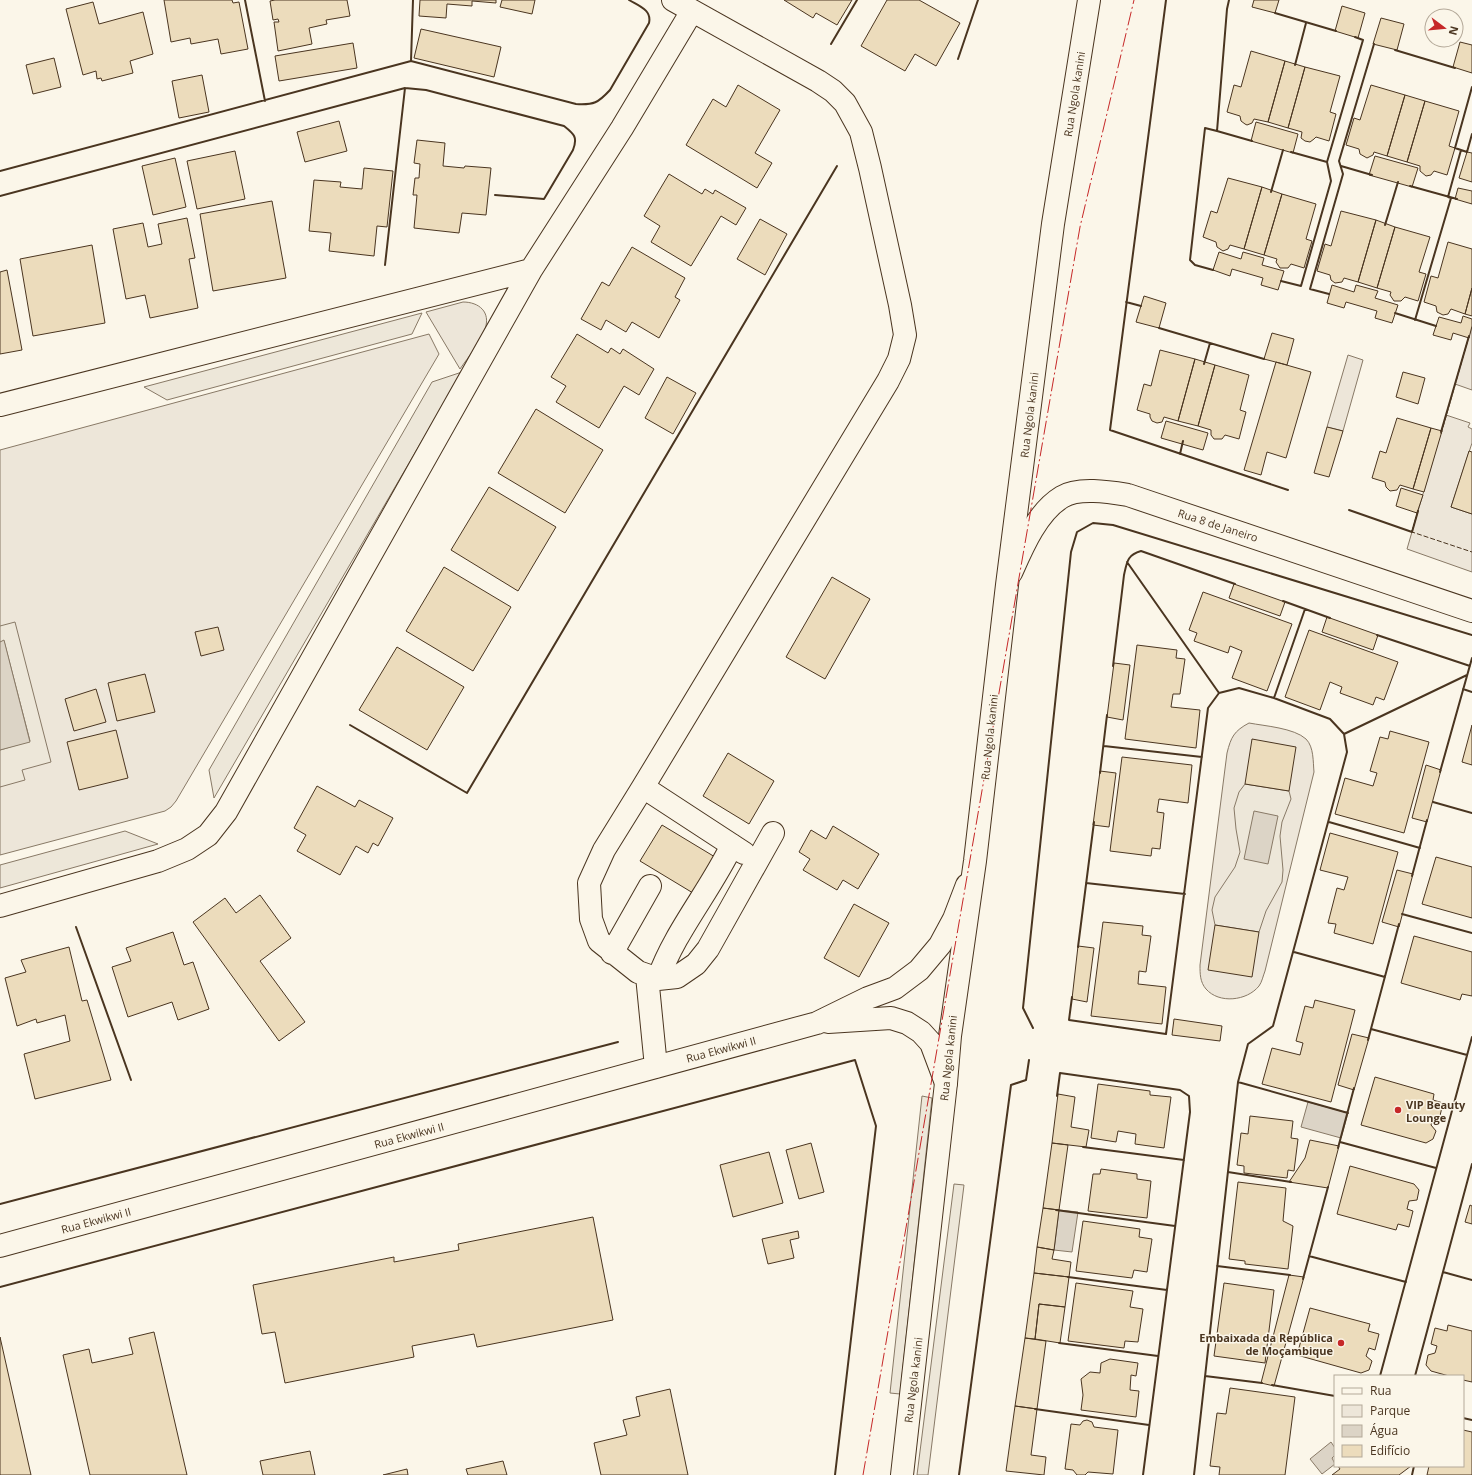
<svg xmlns="http://www.w3.org/2000/svg" width="1472" height="1475" font-family="'Open Sans',sans-serif">
<style>
.green{fill:#ede6d9;stroke:#887966}
.parking{fill:#ede7d9;stroke:#887966}
.water{fill:#dcd4c6;stroke:#887966}
.building{fill:#ecdcbc;stroke:#4a3520}
.lines{fill:none;stroke-linecap:round;stroke-linejoin:round}
.minor-casing{stroke:#4a3520;stroke-width:24}
.major-casing{stroke:#4a3520;stroke-width:24}
.minor{stroke:#fbf6e9;stroke-width:22}
.major{stroke:#fbf6e9;stroke-width:22}
.fence{stroke:#4a3520;stroke-width:1;stroke-dasharray:5 2;stroke-linecap:butt}
.wall{stroke:#4a3520;stroke-width:2}
.power{stroke:#c62828;stroke-width:1;stroke-dasharray:14 3 2 3;stroke-linecap:butt}
.poi-dot{fill:#c62828;stroke:#fbf6e9;stroke-width:1.5}
.labels{text-anchor:middle;dominant-baseline:central;stroke-width:3;stroke-linejoin:round;paint-order:stroke}
.street-label{font-size:11px;fill:#4a3520;stroke:#fbf6e9}
.poi-label{font-size:11px;font-weight:bold;fill:#4a3520;stroke:#fbf6e9;text-anchor:start}
</style>
<rect width="100%" height="100%" fill="#fbf6e9"/>
<path class="green" d="M463,302c16,0 28,10 22,27 -5,14 -16,27 -25,40l-34,-57z
M1472,326v64l-17,-6z
M429,334l10,20 -263,447 -5,6 -6,4 -165,44v-405z
M1348,355l15,5 -20,71 -16,-4z
M1446,415l24,8 -2,4 4,2v14l-21,64 21,7v58l-65,-23z
M1249,723c16,3 45,5 57,16 8,8 7,23 8,33l-49,199c-2,5 -3,11 -6,15 -12,15 -40,18 -53,3 -6,-7 -6,-15 -6,-24l27,-212c4,-16 7,-22 22,-30z"/>
<path class="parking" d="M422,313l-10,21 -245,66 -23,-13z
M462,372l-248,426 -5,-28 223,-388z
M15,622l36,140 -29,8 3,10 -25,7v-37l30,-9 -26,-100 -4,1v-16z
M1245,784l44,7 2,8 -9,23 -2,14 3,34 -1,12 -16,29 -7,21 -44,-7 -3,-15 3,-13 20,-30 5,-15 -4,-23 -2,-21 5,-16z
M125,831l33,13 -158,44v-23z
M922,1096l10,2 -32,296 -10,-1z
M954,1184l10,1 -36,290h-11z"/>
<path class="water" d="M4,640l26,102 -30,8v-108z
M1254,811l24,5 -10,48 -24,-5z
M1308,1102l40,11 -7,25 -40,-11z
M1059,1210l19,2 -6,40 -18,-2z
M1331,1442l4,6v7l-3,3 3,6 -13,10 -12,-15z"/>
<path class="building" d="M164,0h68l1,3 6,-1 9,47 -27,5 -3,-15 -27,5 -1,-6 -19,4z
M275,0h72l3,16 -24,4 1,4 -18,4 3,16 -34,7 -4,-29h5l-1,-3 -5,1 -3,-19z
M420,0h76v3l-24,-2v5l-25,-2 -1,14 -27,-2z
M502,0h33l-3,14 -32,-7z
M784,0h68l-15,25 -21,-12 -3,5z
M887,0h32l41,23 -24,43 -21,-12 -10,17 -44,-25z
M1254,0h25l-4,13 -23,-6z
M93,2l6,22 44,-12 10,42 -23,7 3,12 -31,8 -1,-3 -4,1 -1,-8 -13,4 -17,-66z
M1342,6l23,7 -7,25 -23,-7z
M1381,18l23,6 -7,26 -24,-6z
M421,29l80,18 -7,30 -80,-19z
M1460,42l12,3v28l-19,-6z
M353,43l4,25 -78,13 -4,-25z
M1251,51l34,10 -17,61 -14,-3 -2,4 -5,2 -2,-1 -4,-3 -1,-5 -13,-4 7,-27 7,2z
M54,58l7,29 -28,7 -7,-29z
M1285,61l20,6 -17,61 -20,-6z
M1305,67l35,9 -10,36 6,2 -7,27 -13,-4 -2,2 -4,3 -5,-1 -4,-3 1,-6 -14,-4z
M202,75l7,37 -30,6 -7,-37z
M738,85l42,25 -25,43 17,10 -15,25 -71,-43 27,-46 13,8z
M1371,85l34,10 -18,61 -13,-4 -1,3 -6,3 -7,-4 -1,-5 -13,-4 8,-27 6,2z
M1405,95l20,6 -18,61 -20,-6z
M1425,101l34,10 -10,35 6,2 -8,27 -13,-4 -3,4 -5,1 -6,-5v-5l-13,-4z
M339,121l8,30 -42,11 -8,-30z
M1256,122l42,12 -5,19 -42,-12z
M417,140l28,3 -2,23 21,2 1,-2 26,2 -5,47 -24,-2 -3,20 -45,-5 3,-33h-4l2,-17h4l1,-14 -6,-1z
M235,151l10,48 -48,10 -10,-48z
M1467,152l5,1v29l-13,-4z
M1375,156l43,12 -6,19 -43,-12z
M175,158l11,49 -33,8 -11,-49z
M364,168l29,3 -6,56 -10,-1 -3,30 -45,-5 2,-18 -22,-2 5,-51 27,2 -1,5 22,2z
M669,174l33,20 3,-5 8,5 2,-4 31,18 -10,17 -15,-9 -30,50 -40,-24 9,-16 -16,-10z
M1228,178l34,9 -18,62 -14,-4 -2,4 -5,2 -6,-4 -1,-5 -13,-5 8,-26 6,2z
M1262,187l20,7 -18,61 -20,-6z
M1458,188l14,3v13l-17,-5z
M1282,194l34,10 -10,35 6,2 -8,27 -13,-4 -3,4h-8l-4,-6 1,-3 -13,-4z
M272,201l14,77 -73,13 -13,-77z
M1341,211l35,9 -18,62 -14,-4 -2,4 -7,1 -4,-3 -1,-5 -13,-4 8,-27 6,2z
M187,218l8,40 -6,1 9,49 -48,10 -5,-23 -19,4 -13,-70 30,-6 5,24 14,-3 -4,-20z
M760,219l27,15 -22,41 -28,-16z
M1376,220l19,7 -18,61 -19,-6z
M1395,227l35,10 -11,35 7,2 -8,27 -13,-4 -4,4h-7l-4,-6 1,-3 -14,-4z
M1448,242l24,7v39l-7,26 -14,-5 -3,5 -5,1 -6,-3 -1,-6 -12,-4 7,-26 7,2z
M92,245l13,78 -72,13 -13,-77z
M632,247l53,31 -10,19 5,3 -21,38 -27,-16 -6,10 -20,-12 -5,10 -20,-11 21,-37 7,4z
M1219,252l22,7 2,-7 21,6 -2,7 22,6 -6,19 -17,-5 2,-7 -31,-9 -2,7 -17,-6z
M7,270l15,80 -22,4v-82z
M1332,285l22,7 2,-7 22,6 -3,7 23,7 -6,18 -17,-5 2,-7 -31,-9 -2,6 -17,-5z
M1472,288v28l-7,-2z
M1144,296l22,7 -7,25 -23,-6z
M1463,316l9,3v7l-3,12 -16,-5 -2,7 -18,-5 6,-18 22,6z
M1272,333l22,6 -7,26 -23,-6z
M577,334l31,19 3,-5 9,6 3,-5 31,20 -15,26 -15,-9 -25,42 -43,-26 10,-16 -15,-9z
M1160,350l35,9 -17,62 -14,-4 -2,5 -5,1 -5,-2 -2,-4v-3l-13,-4 7,-26 7,2z
M1195,359l20,6 -17,61 -20,-5z
M1276,362l35,10 -25,86 -19,-6 -6,23 -17,-5z
M1215,365l34,10 -9,35 6,2 -7,27 -14,-4 -3,4h-8l-3,-4v-5l-13,-4z
M1403,372l22,6 -7,26 -22,-7z
M667,377l29,16 -23,41 -28,-16z
M536,409l67,41 -38,63 -67,-40z
M1397,418l34,10 -18,61 -13,-4 -3,5 -7,1 -4,-4 -1,-5 -13,-4 8,-27 6,2z
M1166,421l42,12 -5,17 -42,-12z
M1327,427l16,4 -14,46 -15,-4z
M1431,428l11,3 -18,61 -11,-3z
M1469,451l3,1v62l-21,-7z
M489,487l67,40 -38,64 -67,-41z
M1401,488l22,7 -6,18 -21,-7z
M444,567l67,40 -38,64 -67,-40z
M832,577l38,22 -45,80 -39,-22z
M1234,584l51,18 -5,14 -51,-18z
M1203,592l89,32 -25,67 -35,-13 10,-27 -12,-5 -2,7 -34,-12 3,-8 -8,-3z
M1327,617l51,18 -5,15 -51,-18z
M218,627l6,23 -23,6 -6,-24z
M1309,630l89,32 -14,38 -8,-3 -3,8 -33,-12 2,-6 -12,-5 -10,28 -35,-13z
M1137,645l40,5 -1,8 9,1 -5,35h-7l-2,13 29,3 -4,38 -71,-9z
M397,647l67,40 -37,63 -68,-40z
M1114,663l16,2 -7,55 -16,-3z
M145,674l10,38 -38,9 -9,-38z
M96,689l10,33 -32,9 -9,-32z
M1472,725v40l-10,-3z
M116,730l12,48 -49,12 -12,-48z
M1390,731l39,11 -25,91 -69,-19 10,-36 28,8 4,-13 -7,-2 10,-34 8,2z
M1252,739l44,8 -7,44 -44,-7z
M728,753l46,28 -25,43 -46,-28z
M1122,757l70,8 -4,38 -29,-4 -2,13 7,1 -4,36 -8,-1 -1,8 -41,-5z
M1426,765l15,5 -14,52 -15,-4z
M1100,771l16,2 -7,54 -16,-2z
M317,786l38,21 4,-7 34,18 -15,28 -5,-3 -5,10 -12,-7 -16,29 -43,-24 9,-16 -12,-7z
M662,825l53,32 -22,36 -53,-32z
M833,826l46,28 -21,35 -15,-9 -6,10 -34,-20 7,-11 -11,-7 12,-22 15,9z
M1330,833l68,19 -25,92 -39,-11 2,-9 -8,-1 9,-35 7,2 4,-13 -28,-7z
M1436,857l36,10v51l-50,-14z
M1397,870l16,4 -14,53 -17,-5z
M260,895l31,43 -31,23 45,61 -26,19 -86,-119 32,-24 11,15z
M854,904l35,19 -30,54 -35,-19z
M1103,922l40,4 -1,9 9,1 -5,36 -7,-1 -1,13 28,3 -4,37 -71,-8z
M1215,925l44,7 -7,45 -44,-7z
M173,932l11,33 9,-3 16,47 -31,11 -6,-18 -44,15 -16,-50 19,-6 -5,-13z
M1414,936l58,16v44l-10,-2 -2,6 -59,-17z
M1078,946l16,2 -7,54 -15,-3z
M69,947l13,54 5,-1 24,80 -76,19 -11,-45 46,-13 -5,-26 -28,8 -1,-4 -19,7 -12,-48 21,-6 -5,-12z
M1315,1000l40,10 -24,92 -69,-18 10,-36 28,7 3,-12 -7,-2 9,-35 8,2z
M1174,1019l48,7 -2,15 -48,-6z
M1352,1034l17,4 -15,52 -16,-5z
M1375,1077l59,17 -1,6 10,3 -4,17 -6,-2 -2,7 5,6 -3,8 -7,4 -65,-18z
M1098,1084l52,7v4l21,2 -7,51 -29,-4 1,-10 -18,-3 -2,11 -25,-4z
M1058,1094l17,3 -4,30 18,3 -3,17 -34,-4z
M1250,1116l43,5 -2,17 7,1 -4,32 -6,-1 -1,8 -43,-5v-7l-7,-1 4,-32 7,1z
M1310,1140l29,6 -11,42 -39,-6 16,-24z
M811,1143l13,49 -25,7 -13,-49z
M1052,1143l16,2 -9,65 -16,-2z
M769,1152l14,51 -50,14 -13,-52z
M1350,1166l64,18 5,6 -2,10 -8,1 -2,8 6,2 -4,16 -11,-3 -2,6 -59,-16z
M1101,1169l36,5v5l14,2 -4,37 -59,-7 5,-37h7z
M1238,1182l48,6 -3,33 10,5 -5,43 -43,-5v-3l-16,-2z
M1470,1205l2,1v18l-7,-2z
M1043,1208l16,2 -5,40 -17,-3z
M593,1217l20,103 -136,27 -3,-13 -62,12 2,11 -129,26 -10,-51 -13,2 -9,-49 141,-28v5l65,-12 -1,-6z
M1083,1221l57,8 -1,8 13,2 -5,33 -13,-2 -2,8 -56,-7z
M798,1231l1,7 -9,2 4,18 -26,6 -6,-25z
M1037,1247l17,3 -2,9 19,3 -2,15 -35,-4z
M1034,1273l35,4 -4,30 -26,-3 -4,35 -10,-1z
M1289,1275l15,2 -30,109 -13,-3z
M1076,1283l57,8 -3,16 13,2 -5,33 -13,-1 -1,7 -56,-7z
M1224,1283l50,7 -9,73 -51,-7z
M1039,1304l26,3 -5,36 -25,-4z
M1310,1308l60,16 -2,7 11,3 -4,16 -6,-2 -3,8 6,5 -3,9 -8,3 -64,-18z
M1448,1325l24,6v51l-9,-2v-4h-14l-18,-5 -5,-6 2,-10 7,-2 2,-7 -6,-2 4,-16 12,3z
M154,1332l33,143h-97l-27,-120 26,-6 3,14 41,-9 -4,-16z
M0,1337l31,138h-31z
M1025,1338l21,3 -9,68 -22,-3z
M1110,1359l28,4 -2,13 -5,-1 -1,15 9,1 -3,26 -55,-7 2,-15 -2,-16 9,-7 10,1 1,-10z
M1230,1388l65,9 -10,78h-66l1,-8 -10,-1 7,-53 9,1z
M670,1389l18,86h-87l-7,-32 33,-8 -4,-15 17,-4 -4,-19z
M1015,1406l22,3 -6,46 15,2 -2,18 -38,-4z
M1087,1420l5,2 2,5 24,3 -5,44 -25,-2 -3,3h-8l-4,-5 -8,-1 6,-45 9,1 3,-4z
M1463,1430l9,2v43h-45l2,-9h34z
M310,1451l5,24h-52l-3,-14z
M503,1461l4,14h-39l-2,-6z
M1338,1466h73l-12,9h-67l8,-6z
M407,1469l1,6h-25z"/>
<g class="lines">
<defs>
<path id="minor" d="M673,0l145,81 15,10 12,12 16,29 9,36 30,137 5,30 -6,24 -11,22 -245,406 -39,63 -15,33 2,36 8,22 39,31 20,7 19,-2 19,-13 12,-15 65,-116
M0,405l531,-135
M1011,573c11,-25 26,-61 51,-76 16,-10 47,-5 66,-2l344,116
M643,787l101,66
M0,906l158,-45 29,-12 21,-14 18,-23 305,-542 91,-142 70,-117
M612,953l38,-67
M647,976l9,91
M658,979c17,-48 52,-88 74,-134
M828,1022l63,-4 16,5 14,9 10,11 15,40
M0,1246l817,-223 51,-25 27,-10 24,-18 21,-25 14,-26 13,-34"/>
<path id="major" d="M902,1475l44,-392 4,-47 25,-175 32,-276 46,-361 36,-224"/>
</defs>
<use href="#minor" class="minor-casing"/>
<use href="#major" class="major-casing"/>
<use href="#minor" class="minor"/>
<use href="#major" class="major"/>
<path class="fence" d="M1441,434l28,-98
M1418,510l-6,22 60,20"/>
<path class="wall" d="M245,0l20,101
M1166,0l-56,430 178,60
M1229,0l-2,9 -10,122 35,10
M1275,13l61,18
M831,44l26,-44
M1395,50l60,18
M958,59l20,-59
M411,61l2,-61
M1295,65l11,-42
M1472,87l-17,61 12,4 5,-18
M1291,152l36,10 36,-122 -8,-3
M1341,166l31,9
M0,171l411,-110 165,43c18,1 22,-1 34,-14l39,-67c3,-13 -10,-17 -20,-23
M1410,186l47,13
M1271,192l12,-42
M0,196l405,-108 21,2 138,36c10,8 14,11 9,24l-29,49 -49,-4
M1385,225l13,-43
M385,265l20,-177
M1213,270l-18,-5 -5,-5 15,-132 12,3
M1281,281l20,5 30,-105 -4,-19
M1329,294l-19,-5 33,-115 -4,-13 35,-117
M1126,302l15,4
M1395,313l41,13
M1415,320l36,-122 -3,-1 13,-47
M1159,328l105,31
M1204,364l6,-21
M1441,432l28,-96
M1180,454l3,-13
M1349,510l63,22 6,-21
M1127,562l92,131
M1283,601l47,17
M1377,635l93,31
M1113,666l11,-91c3,-13 3,-20 17,-24l94,33
M1463,689l9,3
M1274,698l31,-89
M350,725l117,68 370,-627
M1344,734l123,-59
M1104,746l98,11
M1440,772l32,-114
M1100,773l7,-58
M1433,802l39,11
M1329,822l91,26
M1412,876l15,-56
M1086,883l99,11
M1402,914l70,19
M76,927l55,153
M1078,947l16,-125
M1294,952l91,25
M1072,997l-3,23 97,14 42,-326 11,-15 20,-5 35,10 56,21 14,15 3,18 -74,274 -25,18 -10,38 110,31
M1033,1028l-10,-20 48,-456 6,-20 16,-9 20,2 359,110
M1371,1029l96,26
M1368,1040l31,-116
M1057,1096l3,-23 120,17 9,6 1,16 -47,363
M1340,1142l96,26
M1083,1147l101,13
M1338,1148l16,-60
M1228,1172l63,10
M0,1204l618,-162
M1056,1210l119,16
M1309,1256l97,26
M1217,1266l73,9
M1443,1272l29,8
M1068,1277l99,13
M1303,1279l25,-92
M0,1287l855,-227 21,66 -41,349
M1059,1343l99,13
M1205,1376l57,7
M1380,1376l92,-339
M1415,1376l57,-212
M1272,1385l63,11
M1035,1409l114,16
M1463,1418l9,2
M959,1475l52,-390 15,-5 3,-20
M1194,1475l44,-393
M1412,1475l2,-9"/>
<path class="power" d="M863,1475l217,-1248 54,-227"/>
</g>
<g class="poi-dot">
<circle cx="1398" cy="1110" r="4"/>
<circle cx="1341" cy="1343" r="4"/>
</g>
<g class="labels">
<g class="street-label">
<text transform="translate(1074 94) rotate(-81)">Rua Ngola kanini</text>
<text transform="translate(1029 415) rotate(-83)">Rua Ngola kanini</text>
<text transform="translate(1218 525) rotate(18)">Rua 8 de Janeiro</text>
<text transform="translate(989 737) rotate(-84)">Rua Ngola kanini</text>
<text transform="translate(721 1049) rotate(-15)">Rua Ekwikwi II</text>
<text transform="translate(948 1058) rotate(-84)">Rua Ngola kanini</text>
<text transform="translate(409 1135) rotate(-15)">Rua Ekwikwi II</text>
<text transform="translate(96 1220) rotate(-15)">Rua Ekwikwi II</text>
<text transform="translate(913 1380) rotate(-83)">Rua Ngola kanini</text>
</g>
<g class="poi-label">
<text x="1406" y="1104">VIP Beauty<tspan x="1406" dy="13">Lounge</tspan></text>
<text x="1333" y="1337" text-anchor="end">Embaixada da República<tspan x="1333" dy="13">de Moçambique</tspan></text>
</g>
</g>
<rect x="1334" y="1375" width="130" height="92" fill="#fbf6e9" stroke="#b4a999"/>
<rect x="1342" y="1388" width="20" height="6" fill="#fbf6e9" stroke="#b4a999"/>
<text x="1370" y="1395" font-size="12" fill="#4a3520">Rua</text>
<rect x="1342" y="1405" width="20" height="12" fill="#ede6d9" stroke="#b4a999"/>
<text x="1370" y="1415" font-size="12" fill="#4a3520">Parque</text>
<rect x="1342" y="1425" width="20" height="12" fill="#dcd4c6" stroke="#b4a999"/>
<text x="1370" y="1435" font-size="12" fill="#4a3520">Água</text>
<rect x="1342" y="1445" width="20" height="12" fill="#ecdcbc" stroke="#b4a999"/>
<text x="1370" y="1455" font-size="12" fill="#4a3520">Edifício</text>
<g transform="translate(1444 28) rotate(106)"><circle r="19" fill="#fbf6e9" stroke="#b4a999"/>
<path d="M0-3L7 15L0 10L-7 15Z" fill="#c62828"/>
<text y="-6" font-size="11" font-weight="bold" text-anchor="middle" fill="#4a3520">N</text>
</g>
</svg>
